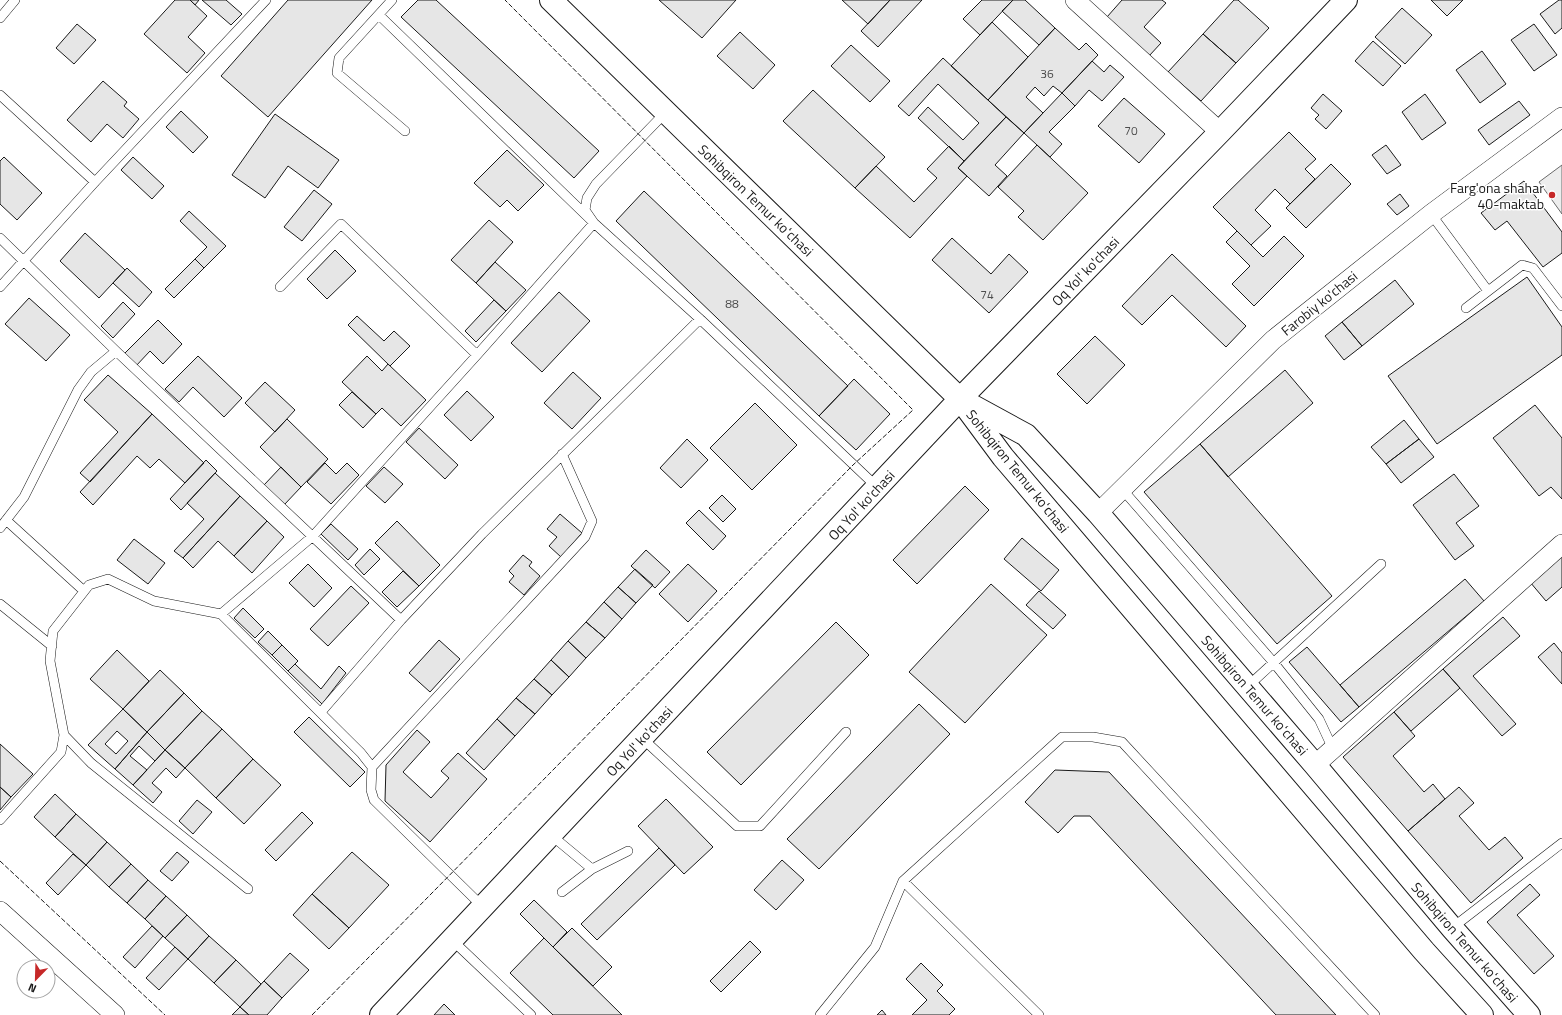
<svg xmlns="http://www.w3.org/2000/svg" width="1562" height="1015" font-family="'Titillium Web',sans-serif">
<style>
.built{fill:#ededed;stroke:#6a6a6a}
.building{fill:#e6e6e6;stroke:#1a1a1a;fill-rule:evenodd}
.lines{fill:none;stroke-linecap:round;stroke-linejoin:round}
.lane-casing{stroke:#1a1a1a;stroke-width:10}
.street-casing{stroke:#1a1a1a;stroke-width:20}
.secondary-casing{stroke:#1a1a1a;stroke-width:24}
.lane{stroke:#fff;stroke-width:9}
.street{stroke:#fff;stroke-width:19}
.secondary{stroke:#fff;stroke-width:22}
.fence{stroke:#1a1a1a;stroke-width:1;stroke-dasharray:5 2;stroke-linecap:butt}
.poi-dot{fill:#c62828;stroke:#fff;stroke-width:1.5}
.labels{text-anchor:middle;dominant-baseline:central;stroke-width:3;stroke-linejoin:round;paint-order:stroke}
.number-label{font-size:12px;fill:#4d4d4d}
.poi-label{font-size:14px;fill:#1a1a1a;stroke:#fff;text-anchor:end}
.street-label{font-size:14px;fill:#1a1a1a;stroke:#fff}
</style>
<rect width="100%" height="100%" fill="#fff"/>
<path class="built" d="M1562,165v49l-23,-32z"/>
<path class="building" d="M175,0h15l17,16 -19,21 17,16 -18,20 -43,-39z
M190,0h9l-4,5z
M202,0h24l16,14 -11,11z
M288,0h84l-104,117 -47,-41z
M418,0h18l163,151 -25,27 -173,-161z
M659,0h77l-34,38z
M842,0h48l-22,24z
M890,0h32l-44,47 -17,-16z
M982,0h31l-33,35 -17,-16z
M1013,0h12l30,28 -16,17 -37,-34z
M1122,0h40l4,3 -22,24 17,16 -12,13 -42,-39z
M1234,0h4l31,28 -33,35 -33,-29z
M1431,0h32l-16,16z
M1559,0h3v28l-7,6 -15,-20z
M1402,8l30,27 -27,29 -30,-27z
M992,22l36,35 -40,43 -37,-34z
M77,24l19,16 -22,24 -18,-16z
M1534,24l23,31 -23,16 -23,-31z
M1055,28l24,22 7,-7 12,12 -36,38 -9,-7 -9,10 -9,-9 -9,10 17,16 -19,20 -36,-33z
M740,32l35,33 -22,24 -36,-33z
M1203,34l33,29 -35,38 -33,-29z
M1373,41l28,25 -18,20 -28,-25z
M851,45l39,36 -20,21 -39,-36z
M1482,51l24,33 -26,19 -24,-33z
M943,58l63,59 -42,44 -46,-43 10,-11 35,33 16,-17 -41,-39 -29,32 -11,-10z
M1092,61l12,11 6,-7 14,12 -22,24 -13,-11 -14,16 -13,-13z
M103,81l24,21 -3,4 15,13 -16,19 -16,-14 -16,18 -24,-22z
M813,90l72,67 -30,31 -72,-67z
M1062,93l13,13 -26,26 13,12 -12,13 -26,-24z
M1323,94l19,17 -16,18 -11,-10 4,-4 -8,-7z
M1425,94l21,29 -24,17 -20,-28z
M1124,98l41,36 -26,29 -41,-37z
M1519,101l11,14 -41,30 -11,-15z
M181,111l27,26 -15,16 -27,-26z
M275,114l64,46 -21,28 -30,-22 -23,32 -33,-23z
M1006,117l18,16 -29,32 12,11 -18,20 -31,-28z
M1289,132l27,27 -11,10 10,10 -25,25 -15,-15 -20,21 16,16 -20,19 -38,-38z
M1037,145l51,48 -45,47 -25,-23 6,-6 -26,-24z
M1386,145l15,20 -14,9 -15,-19z
M949,146l15,15 -6,7 9,8 -57,62 -55,-50 21,-22 38,36 23,-24 -10,-9z
M507,150l37,35 -26,26 -11,-11 -7,7 -26,-24z
M4,157l38,36 -25,27 -17,-16v-43z
M133,157l31,29 -12,13 -31,-29z
M1331,164l20,20 -45,44 -20,-20z
M1524,181l38,51v21l-19,14 -36,-46 -12,9 -14,-17z
M314,190l18,14 -30,37 -18,-14z
M644,191l204,195 -29,30 -203,-195z
M1400,194l9,12 -12,9 -10,-11z
M189,211l37,35 -22,22 -9,-9 12,-12 -27,-26z
M489,220l24,22 -37,41 -25,-23z
M1237,231l26,26 21,-21 20,20 -50,50 -22,-22 18,-18 -24,-24z
M85,233l40,37 -26,28 -39,-37z
M952,238l39,36 18,-20 19,18 -39,41 -57,-53z
M335,250l21,21 -29,28 -20,-20z
M1172,254l74,72 -20,21 -54,-52 -30,30 -20,-19z
M195,259l9,9 -30,30 -9,-9z
M495,262l31,28 -20,21 -30,-28z
M127,268l25,24 -13,15 -26,-24z
M1527,277l35,50v28l-125,89 -49,-68z
M1395,280l19,24 -52,42 -20,-24z
M559,292l31,29 -48,51 -31,-29z
M29,298l41,37 -24,26 -41,-37z
M494,300l12,11 -30,31 -11,-11z
M123,302l12,12 -22,24 -12,-12z
M357,316l27,25 10,-10 16,15 -20,20 -42,-41z
M158,320l24,24 -19,20 -13,-13 -15,16 -12,-12z
M1342,322l20,24 -18,14 -19,-24z
M1095,336l30,29 -38,39 -30,-30z
M198,356l44,42 -18,19 -31,-30 -14,15 -14,-13z
M367,356l15,15 6,-7 38,36 -25,26 -19,-18 -6,6 -34,-32z
M1285,370l28,33 -85,74 -28,-33z
M573,372l28,26 -29,31 -28,-26z
M108,375l44,39 -62,68 -10,-9 38,-41 -34,-32z
M854,379l36,35 -34,36 -37,-34z
M265,382l30,28 -20,22 -30,-29z
M467,391l27,26 -23,24 -27,-26z
M352,392l24,22 -13,14 -24,-23z
M755,403l42,42 -45,45 -42,-42z
M1535,405l27,33v61l-11,-12 -12,9 -46,-58z
M152,414l52,49 -19,20 -26,-24 -9,9 -13,-12 -44,49 -13,-13z
M287,419l41,40 -27,28 -41,-40z
M1404,420l15,19 -33,25 -15,-17z
M419,428l39,37 -13,14 -39,-37z
M687,439l21,21 -27,28 -21,-20z
M1419,439l15,18 -33,26 -15,-19z
M1200,444l132,152 -55,48 -133,-152z
M206,460l11,11 -36,39 -11,-11z
M325,463l11,11 11,-11 12,12 -28,29 -24,-22z
M281,467l20,20 -17,18 -20,-20z
M384,467l19,17 -18,19 -19,-17z
M215,473l25,23 -57,62 -9,-7 30,-32 -17,-16z
M1454,474l25,32 -23,17 18,23 -19,14 -42,-55z
M965,486l24,24 -72,74 -24,-24z
M722,495l14,14 -13,13 -14,-14z
M240,496l27,25 -33,35 -16,-15 -25,27 -10,-10z
M699,510l27,26 -13,14 -27,-27z
M560,514l22,19 -21,24 -12,-11 8,-9 -10,-8z
M267,521l17,16 -32,36 -18,-17z
M397,521l43,44 -21,21 -44,-43z
M331,524l27,25 -10,11 -27,-26z
M1022,538l37,32 -18,21 -37,-32z
M134,539l31,24 -17,21 -31,-24z
M370,549l10,10 -16,16 -9,-10z
M646,550l24,22 -15,16 -24,-22z
M1562,554v33l-16,14 -16,-19z
M523,555l9,7 -3,4 11,10 -16,19 -15,-13 5,-6 -5,-5z
M308,564l24,24 -18,19 -25,-24z
M688,564l29,27 -29,31 -29,-28z
M635,569l18,16 -17,18 -18,-16z
M403,571l16,15 -22,21 -15,-15z
M1465,579l19,22 -125,106 -19,-22z
M991,584l56,51 -82,88 -56,-51z
M351,586l18,17 -41,43 -18,-17z
M618,587l18,16 -14,16 -18,-17z
M1039,591l27,24 -13,14 -27,-24z
M604,602l18,17 -17,19 -19,-16z
M243,608l21,21 -9,9 -21,-20z
M1503,617l17,19 -47,40 43,48 -14,12 -59,-67z
M586,622l19,16 -19,20 -18,-17z
M836,622l33,33 -128,130 -34,-33z
M268,631l14,14 -10,10 -14,-13z
M439,640l21,19 -30,33 -21,-19z
M568,641l18,17 -17,19 -18,-17z
M1554,643l8,10v31l-24,-27z
M282,645l16,16 -10,10 -16,-16z
M1307,647l52,60 -18,15 -52,-60z
M117,650l32,31 -26,28 -33,-30z
M551,660l18,17 -17,18 -18,-16z
M295,664l26,25 18,-23 7,7 -24,31 -34,-33z
M1443,669l17,19 -49,43 -17,-19z
M160,670l24,23 -37,39 -24,-23z
M534,679l18,16 -17,19 -19,-16z
M184,693l18,18 -37,39 -18,-18z
M516,698l19,16 -20,22 -18,-17z
M919,704l31,30 -131,135 -32,-30z
M123,709l24,23 -32,37 -27,-24zM117,731l11,10 -12,13 -11,-10z
M202,711l20,18 -37,39 -20,-18z
M1394,712l21,24 -22,20 31,36 9,-8 12,15 -37,32 -65,-74z
M309,717l56,55 -15,15 -56,-55z
M497,719l18,17 -31,34 -18,-17z
M222,729l31,30 -37,39 -31,-30z
M417,730l13,12 -27,30 28,26 18,-20 -8,-7 17,-18 29,26 -57,63 -45,-41 1,-36z
M147,732l18,18 -10,11 -16,-15 -9,10 17,14 -14,15 -18,-16z
M0,744l33,30 -22,23 -11,-10z
M165,750l20,18 -9,10 -10,-10 -14,15 10,9 -9,11 -20,-18z
M253,759l28,26 -37,39 -28,-26z
M1055,770l54,2 227,243h-60l-186,-199h-16l-16,17 -33,-31z
M0,787l11,10 -11,13z
M1459,787l15,16 -15,13 30,34 16,-13 18,21 -52,45 -63,-72z
M55,794l21,20 -21,23 -21,-20z
M666,799l47,48 -29,27 -46,-48z
M197,800l15,12 -19,22 -14,-13z
M302,812l11,11 -37,38 -11,-11z
M76,814l31,28 -21,23 -31,-28z
M107,842l24,22 -22,23 -23,-22z
M659,848l16,17 -78,75 -16,-16z
M177,852l12,10 -17,19 -12,-10z
M352,852l37,33 -40,43 -37,-34z
M73,854l13,11 -28,30 -12,-12z
M782,860l22,20 -28,30 -22,-20z
M131,864l17,16 -21,23 -18,-16z
M148,880l18,16 -21,23 -18,-16z
M1530,884l10,11 -23,20 37,41 -20,18 -47,-52z
M312,894l37,34 -20,21 -36,-34z
M166,896l21,19 -22,23 -20,-19z
M534,900l33,32 -14,15 -33,-33z
M187,915l22,21 -21,23 -23,-21z
M152,926l11,10 -28,32 -12,-11z
M572,928l40,39 -19,19 -40,-39z
M209,936l27,24 -22,23 -26,-24z
M544,938l9,9 69,68h-69l-43,-42z
M750,941l11,11 -40,40 -11,-11z
M175,947l13,12 -29,31 -13,-12z
M290,953l19,17 -27,28 -18,-17z
M236,960l25,24 -21,23 -26,-24z
M921,963l22,22 -6,6 18,18 -6,6h-37l15,-15 -21,-21z
M264,981l18,17 -15,17h-18l-9,-8z
M444,1004l11,11h-21z
M240,1007l9,8h-17z
M882,1010l4,5h-9z"/>
<g class="lines">
<defs>
<path id="lane" d="M392,0l-53,58 -2,15 68,58
M379,15l215,208 106,96 177,168
M0,18l15,-18
M0,95l95,87
M1431,214l57,77
M0,238l116,113 285,269 81,-86 218,-215
M0,287l95,-105 171,-182
M280,287l61,-63 136,131
M1466,308l56,-43 11,3 29,38
M1122,489l152,174 45,56 14,30
M6,520l78,71
M0,528l24,-31 54,-107 13,-18 25,-21
M0,604l52,42
M221,614l140,139 11,14 -1,23 3,10 109,107
M1247,687l134,-123
M321,712l80,-92
M64,735l27,28 157,126
M642,738l95,88h23l86,-94
M372,767l213,-230 7,-16 -30,-67
M0,820l61,-68 3,-17 -14,-74 3,-30 36,-46 19,-6 46,22 67,13 92,-78 164,-181 117,-132 -9,-13 2,-12 9,-14 70,-72
M551,835l41,34
M903,881l136,134
M562,892l30,-23 36,-18
M1452,928l110,-85
M452,940l79,75
M820,1015l55,-68 28,-66 159,-144h31l29,5 253,273"/>
<path id="street" d="M1075,0l145,132
M1098,513l175,-173 158,-126 131,-97
M1315,765l247,-221
M0,911l115,104"/>
<path id="secondary" d="M551,0l409,399
M381,1015l579,-616 260,-267 126,-132
M1482,1015l-58,-64 -421,-494 -43,-58 66,36 72,78 217,252 137,163 77,87"/>
</defs>
<use href="#lane" class="lane-casing"/>
<use href="#street" class="street-casing"/>
<use href="#secondary" class="secondary-casing"/>
<use href="#lane" class="lane"/>
<use href="#street" class="street"/>
<use href="#secondary" class="secondary"/>
<path class="fence" d="M0,861l165,154
M312,1015l541,-550 60,-55 -408,-410"/>
</g>
<circle class="poi-dot" cx="1552" cy="195" r="4"/>
<g class="labels">
<g class="number-label">
<text x="1047" y="73">36</text>
<text x="1131" y="130">70</text>
<text x="987" y="294">74</text>
<text x="732" y="303">88</text>
</g>
<g class="poi-label">
<text x="1544" y="187">Farg'ona shahar<tspan x="1544" dy="16">40-maktab</tspan></text>
</g>
<g class="street-label">
<text transform="translate(756 200) rotate(44)">Sohibqiron Temur koʻchasi</text>
<text transform="translate(1085 271) rotate(-46)">Oq Yol' ko'chasi</text>
<text transform="translate(1319 303) rotate(-39)">Farobiy ko'chasi</text>
<text transform="translate(1018 471) rotate(51)">Sohibqiron Temur koʻchasi</text>
<text transform="translate(861 505) rotate(-47)">Oq Yol' ko'chasi</text>
<text transform="translate(1255 695) rotate(49)">Sohibqiron Temur koʻchasi</text>
<text transform="translate(639 741) rotate(-47)">Oq Yol' ko'chasi</text>
<text transform="translate(1465 942) rotate(49)">Sohibqiron Temur koʻchasi</text>
</g>
</g>
<g transform="translate(36 979) rotate(203)"><circle r="19" fill="#ffffff" stroke="#a3a3a3"/>
<path d="M0-3L7 15L0 10L-7 15Z" fill="#c62828"/>
<text y="-6" font-size="11" font-weight="bold" text-anchor="middle" fill="#1a1a1a">N</text>
</g>
</svg>
